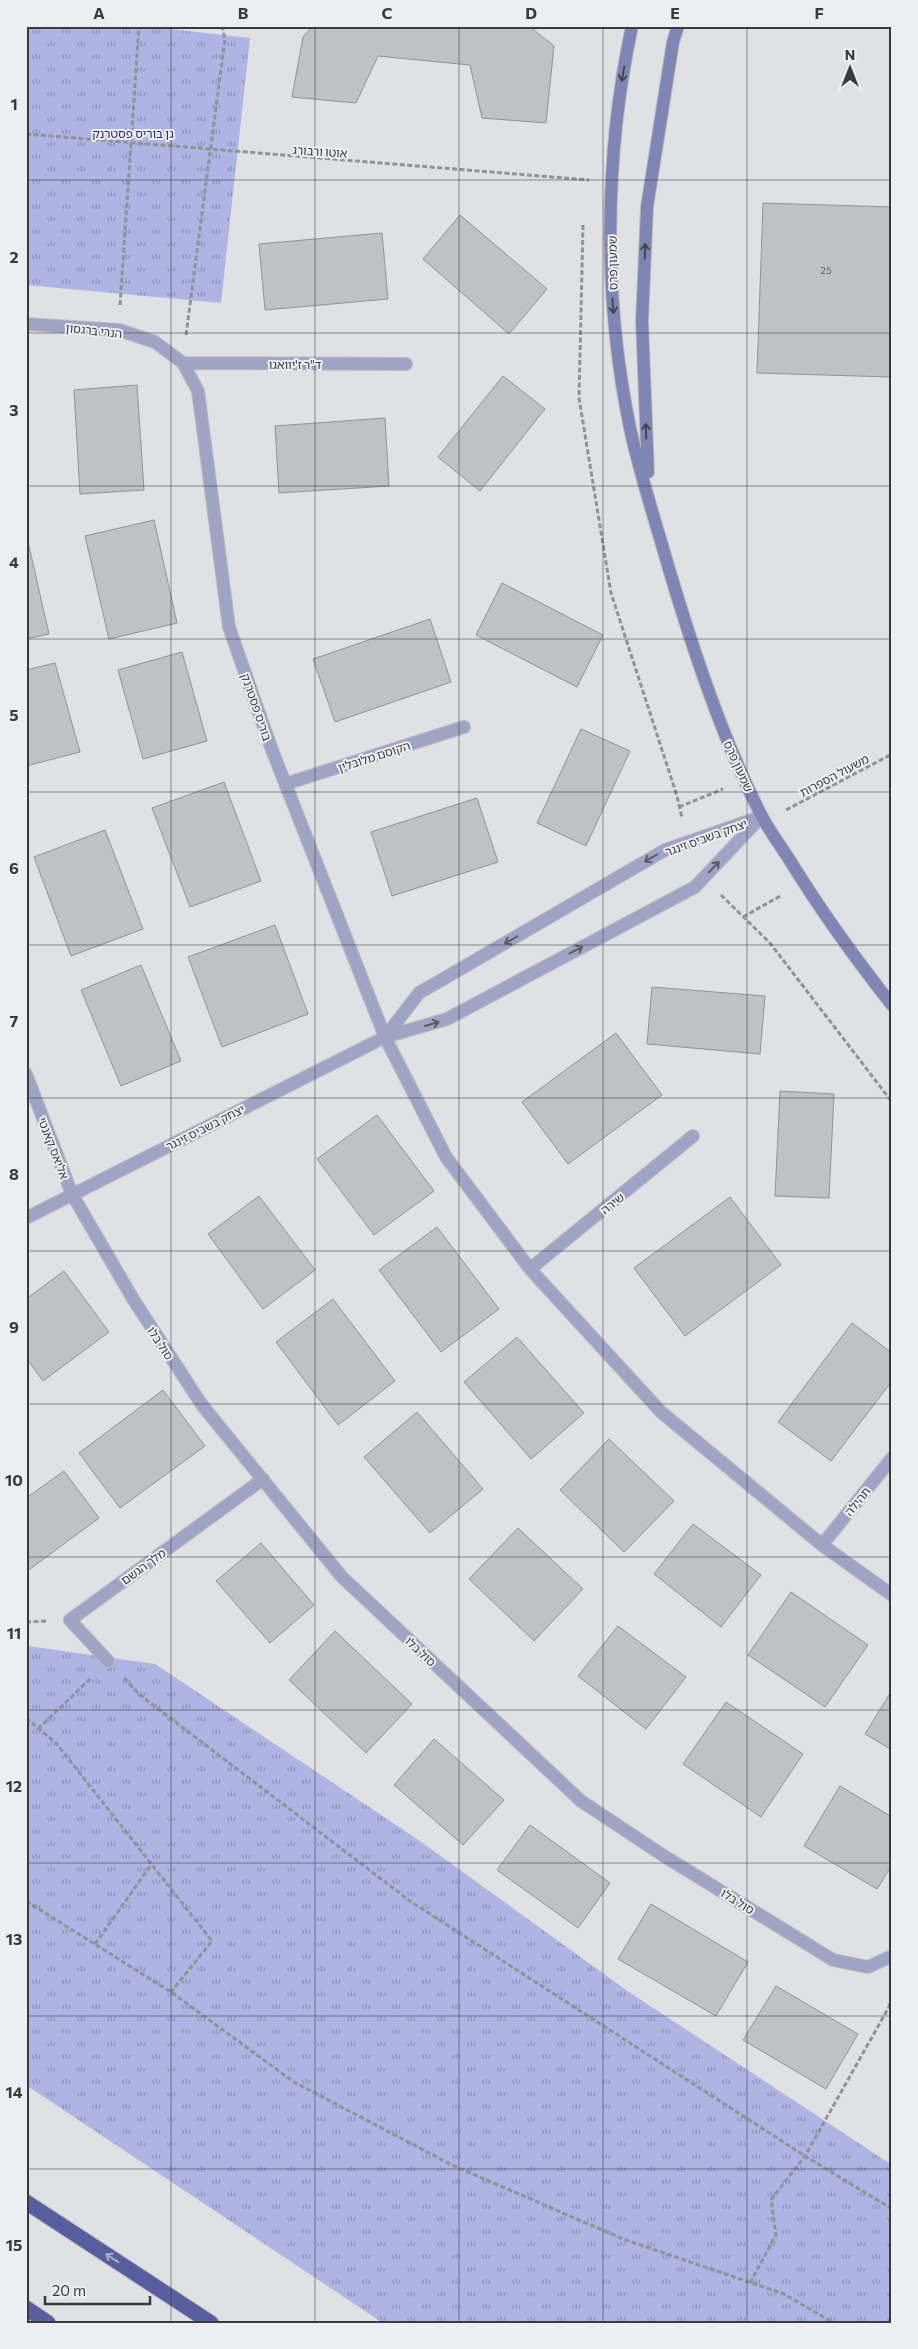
<svg xmlns="http://www.w3.org/2000/svg" width="918" height="2349" font-family="Commissioner,'Noto Sans Hebrew',sans-serif">
<style>
.grass{fill:url(#grass-tufts)}
.building{fill:#c0c1c5;stroke:#919295}
.lines{fill:none;stroke-linecap:round;stroke-linejoin:round}
.street-casing{stroke:#bbbcc0;stroke-width:14}
.secondary-casing{stroke:#bbbcc0;stroke-width:14}
.highway-casing{stroke:#bbbcc0;stroke-width:17}
.path{stroke:#919295;stroke-width:3;stroke-dasharray:5 2.5;stroke-linecap:butt}
.street{stroke:#a0a4c4;stroke-width:12}
.secondary{stroke:#8086b4;stroke-width:12}
.highway{stroke:#585d9d;stroke-width:15}
.oneway{stroke:#44454d}
.oneway2{stroke:#585a64}
.oneway3{stroke:#aaadcc}
.grid{fill:none;stroke:#393a3b;stroke-width:1;stroke-opacity:0.55}
.labels{text-anchor:middle;dominant-baseline:central;stroke-width:4;stroke-linejoin:round;paint-order:stroke}
.number-label{font-size:10px;fill:#5b5c5e}
.park-label{font-size:12px;fill:#2a2576;stroke:#edeef2}
.street-label{font-size:12px;fill:#393a3b;stroke:#edeef2}
.neatline{fill:none;stroke:#393a3b;stroke-width:2}
.grid-label{font-size:16px;text-anchor:middle;font-weight:bold;fill:#393a3b}
</style>
<defs>
<pattern id="grass-tufts" width="24" height="20" patternUnits="userSpaceOnUse" patternTransform="scale(1.25)"><rect width="24" height="20" fill="#aeb4e4"/><path d="M3 7l-1-3M5 7V3M7 7l1-3M15 17l-1-3M17 17v-4M19 17l1-3" fill="none" stroke="#8f93ba"/></pattern>
</defs>
<rect width="100%" height="100%" fill="#e0e1e5"/>
<path class="grass" d="M26,26h117l107,12 -29,265 -195,-18z
M26,1644l2,2 127,18 262,175 212,153 263,173v158h-509l-357,-238z"/>
<path class="building" d="M313,26h216l25,20 -8,77 -64,-5 -12,-53 -92,-9 -22,47 -64,-6 11,-60z
M763,203l129,4 -2,170 -133,-4z
M460,215l87,74 -38,45 -86,-75z
M382,233l6,66 -123,11 -6,-66z
M503,376l42,33 -65,82 -42,-34z
M137,385l7,105 -64,4 -6,-104z
M385,418l4,68 -110,7 -4,-67z
M154,520l23,103 -68,16 -24,-103z
M26,533l23,101 -23,5z
M502,583l101,52 -26,52 -101,-52z
M430,619l21,63 -116,40 -22,-63z
M182,652l25,89 -64,18 -25,-89z
M55,663l25,89 -54,14v-96z
M581,729l49,22 -44,95 -49,-23z
M224,782l37,99 -71,26 -38,-99z
M477,798l21,64 -106,34 -21,-64z
M105,830l38,99 -72,27 -37,-99z
M275,925l33,89 -86,33 -34,-90z
M141,965l40,96 -60,25 -40,-96z
M652,987l113,9 -5,58 -113,-10z
M616,1033l46,62 -94,69 -46,-62z
M780,1091l54,3 -5,104 -54,-2z
M377,1115l57,76 -60,44 -57,-76z
M259,1196l56,74 -52,39 -55,-75z
M730,1197l51,68 -96,71 -51,-68z
M437,1227l62,82 -58,43 -62,-82z
M64,1271l45,61 -66,49 -17,-23v-59z
M333,1299l62,82 -57,44 -62,-83z
M852,1323l40,30v28l-61,80 -53,-39z
M517,1337l67,76 -53,46 -67,-77z
M163,1390l42,56 -85,62 -41,-55z
M417,1412l66,77 -53,44 -66,-76z
M609,1439l65,62 -50,51 -64,-62z
M64,1471l35,47 -73,54v-74z
M693,1524l68,51 -40,52 -67,-53z
M518,1528l65,61 -49,52 -65,-62z
M261,1543l53,62 -44,38 -54,-62z
M791,1592l77,53 -43,62 -77,-52z
M618,1626l68,51 -40,52 -68,-53z
M335,1631l77,73 -46,49 -77,-73z
M892,1690v60l-27,-16z
M726,1702l77,52 -42,63 -78,-53z
M434,1739l70,61 -41,45 -69,-60z
M840,1786l52,31v48l-15,24 -73,-43z
M530,1825l80,58 -32,45 -81,-58z
M651,1904l97,58 -32,54 -98,-57z
M776,1986l82,48 -32,55 -83,-49z"/>
<g class="lines">
<defs>
<path id="street" d="M26,324l93,6 36,12 28,21 15,28 31,236 43,123 113,287 61,120 84,112 131,143 161,133 70,50
M183,363l223,1
M285,784l179,-57
M385,1037l34,-44 246,-143 95,-33
M26,1074l46,120 61,105 69,106 140,172 239,224 83,55 169,104 35,7 24,-11
M26,1218l359,-181 62,-18 248,-132 67,-71
M530,1269l163,-133
M822,1545l70,-87
M108,1661l-38,-41 193,-141"/>
<path id="secondary" d="M632,26c-28,131 -29,271 -2,402 10,47 26,95 39,141 25,84 53,168 92,246 8,15 19,30 28,44 32,52 65,98 103,146
M648,472l-6,-151 5,-114 26,-165 5,-16"/>
<path id="highway" d="M26,2202l185,121
M26,2308l22,15"/>
</defs>
<use href="#street" class="street-casing"/>
<use href="#secondary" class="secondary-casing"/>
<use href="#highway" class="highway-casing"/>
<path class="path" d="M26,134l563,46
M583,225l-4,173 32,195 66,203 5,22
M120,305l19,-279
M186,335l39,-296 -3,-13
M679,807l44,-18
M786,810l106,-56
M721,895l49,48 122,159
M743,917l39,-22
M26,1622l20,-1
M124,1678l16,17 270,206 395,255 87,53
M26,1718l30,25 156,198 -41,51
M38,1729l52,-50
M26,1901l145,91 123,90 158,83 171,74 161,55 50,29
M95,1944l56,-79
M750,2283l26,-48 -5,-35 34,-44 84,-149 3,-14"/>
<use href="#street" class="street"/>
<use href="#secondary" class="secondary"/>
<use href="#highway" class="highway"/>
</g>
<defs><path id="oneway-shaft" d="M-6 0H5M1.5-3L5.5 0L1.5 3" fill="none" stroke-width="1.6" stroke-linecap="round" stroke-linejoin="round" transform="scale(1.25)"/></defs>
<g class="oneway">
<use href="#oneway-shaft" transform="translate(623 74) rotate(100)"/>
<use href="#oneway-shaft" transform="translate(645 251) rotate(-88)"/>
<use href="#oneway-shaft" transform="translate(613 306) rotate(86)"/>
<use href="#oneway-shaft" transform="translate(646 431) rotate(-92)"/>
</g>
<g class="oneway2">
<use href="#oneway-shaft" transform="translate(651 858) rotate(150)"/>
<use href="#oneway-shaft" transform="translate(714 867) rotate(-46)"/>
<use href="#oneway-shaft" transform="translate(511 940) rotate(150)"/>
<use href="#oneway-shaft" transform="translate(576 950) rotate(-28)"/>
<use href="#oneway-shaft" transform="translate(432 1024) rotate(-16)"/>
</g>
<use class="oneway3" href="#oneway-shaft" transform="translate(112 2258) rotate(-147)"/>
<path class="grid" d="M171,26v2297M315,26v2297M459,26v2297M603,26v2297M747,26v2297M26,180h866M26,333h866M26,486h866M26,639h866M26,792h866M26,945h866M26,1098h866M26,1251h866M26,1404h866M26,1557h866M26,1710h866M26,1863h866M26,2016h866M26,2169h866"/>
<g class="labels">
<g class="number-label">
<text x="826" y="270">25</text>
</g>
<g class="park-label">
<text x="133" y="133">גן בוריס פסטרנק</text>
</g>
<g class="street-label">
<text transform="translate(320 151) rotate(4)">אוטו ורבורג</text>
<text transform="translate(612 263) rotate(-91)">שמעון פרס</text>
<text transform="translate(94 330) rotate(6)">הנרי ברגסון</text>
<text x="295" y="364">ד"ר ז'יוואגו</text>
<text transform="translate(257 707) rotate(71)">בוריס פסטרנק</text>
<text transform="translate(374 756) rotate(-18)">הקוסם מלובלין</text>
<text transform="translate(739 766) rotate(66)">שמעון פרס</text>
<text transform="translate(834 775) rotate(-28)">משעול הספרות</text>
<text transform="translate(706 837) rotate(-20)">יצחק בשביס זינגר</text>
<text transform="translate(205 1127) rotate(-27)">יצחק בשביס זינגר</text>
<text transform="translate(54 1148) rotate(69)">אליאס קאנטי</text>
<text transform="translate(612 1203) rotate(-39)">שירה</text>
<text transform="translate(161 1343) rotate(57)">סול בלו</text>
<text transform="translate(857 1501) rotate(-51)">תהילה</text>
<text transform="translate(143 1566) rotate(-36)">מלך הגשם</text>
<text transform="translate(421 1651) rotate(43)">סול בלו</text>
<text transform="translate(738 1901) rotate(32)">סול בלו</text>
</g>
</g>
<rect width="918" height="2349" fill="none" stroke="#edeef2" stroke-width="55"/>
<g transform="translate(850 68)" stroke="#edeef2" stroke-width="4" paint-order="stroke">
<path d="M0-4L9 19L0 12L-9 19Z" fill="#393a3b"/>
<text y="-8" font-size="14" font-weight="bold" text-anchor="middle" fill="#393a3b">N</text>
</g>
<path d="M45 2296v8h105v-8" fill="none" stroke="#393a3b" stroke-width="2.5"/>
<text x="52" y="2296" font-size="15" fill="#393a3b" stroke="#edeef2" stroke-width="4" paint-order="stroke">20 m</text>
<rect x="28" y="28" width="862" height="2294" class="neatline"/>
<g class="grid-label">
<text x="99" y="19">A</text>
<text x="243" y="19">B</text>
<text x="387" y="19">C</text>
<text x="531" y="19">D</text>
<text x="675" y="19">E</text>
<text x="819" y="19">F</text>
<text x="14" y="110">1</text>
<text x="14" y="263">2</text>
<text x="14" y="416">3</text>
<text x="14" y="568">4</text>
<text x="14" y="721">5</text>
<text x="14" y="874">6</text>
<text x="14" y="1027">7</text>
<text x="14" y="1180">8</text>
<text x="14" y="1333">9</text>
<text x="14" y="1486">10</text>
<text x="14" y="1639">11</text>
<text x="14" y="1792">12</text>
<text x="14" y="1945">13</text>
<text x="14" y="2098">14</text>
<text x="14" y="2251">15</text>
</g>
</svg>
